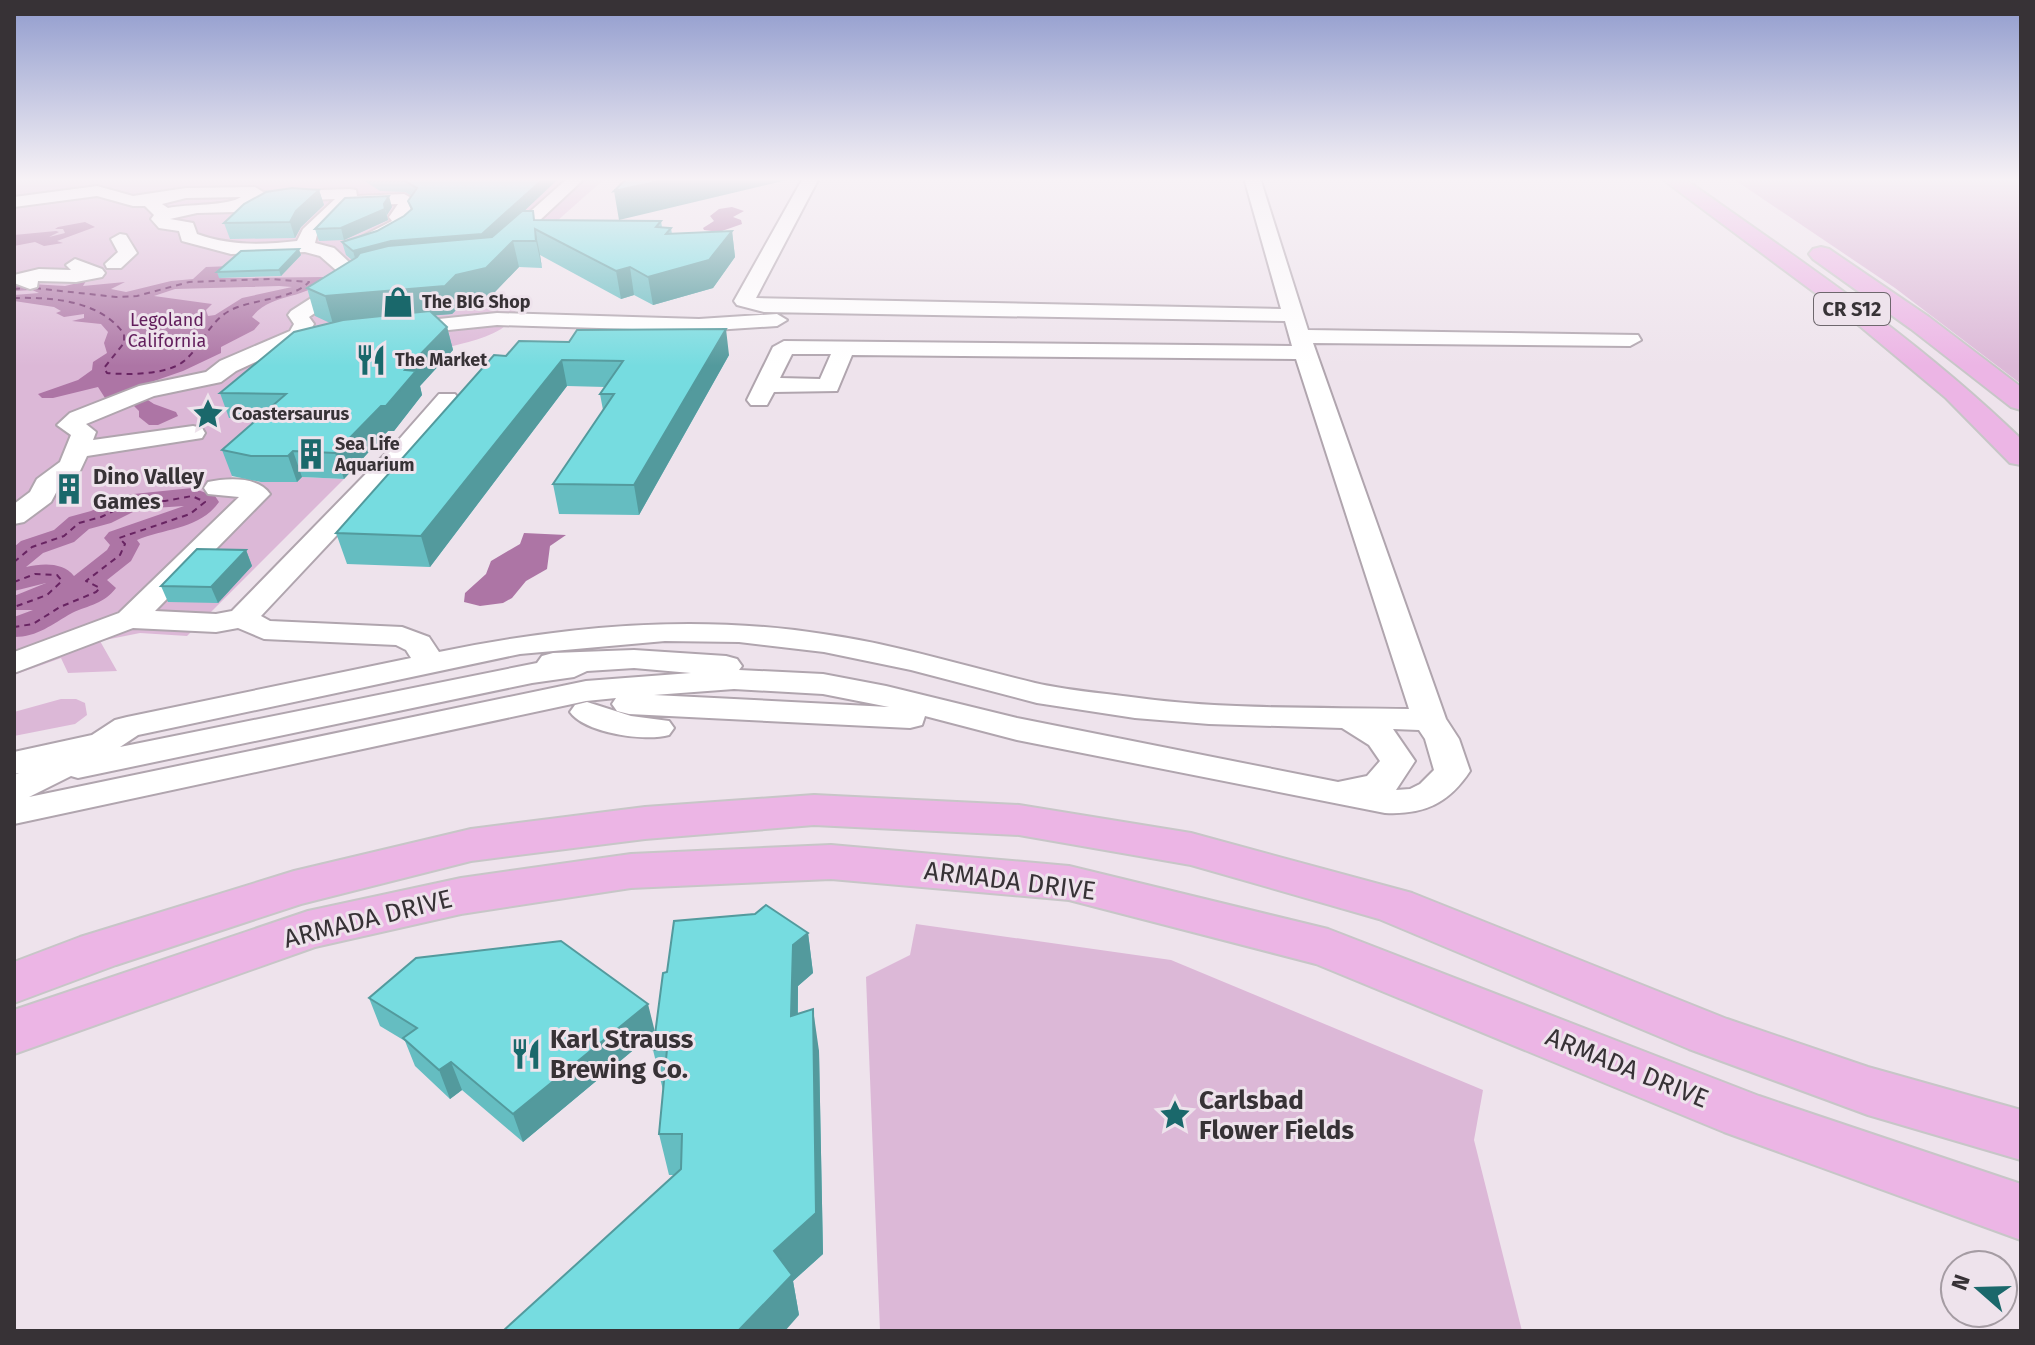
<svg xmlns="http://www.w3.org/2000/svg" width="2035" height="1345" font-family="'Fira Sans',sans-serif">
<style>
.green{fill:#dcb8d7}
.water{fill:#ad75a5;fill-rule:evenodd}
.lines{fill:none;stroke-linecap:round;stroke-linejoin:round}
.canal{fill:#ad75a5;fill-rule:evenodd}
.ferry{stroke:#682462;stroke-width:2;stroke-dasharray:6 5;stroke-linecap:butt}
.minor-casing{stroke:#b0a5ae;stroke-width:4}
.major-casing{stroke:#c7c6c7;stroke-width:4}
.minor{fill:#fff;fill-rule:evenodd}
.major{fill:#ecb5e5;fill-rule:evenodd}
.wall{fill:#65bdc1}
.shaded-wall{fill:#539a9d}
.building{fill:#76dce0;stroke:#539a9d;stroke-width:2}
.labels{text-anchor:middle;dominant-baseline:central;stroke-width:6;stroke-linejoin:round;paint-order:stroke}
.far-poi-label{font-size:18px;font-weight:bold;fill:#373236;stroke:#eee3ec;text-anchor:start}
.far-park-label{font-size:18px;fill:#621e5c;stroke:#eee3ec}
.shield{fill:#eee3ec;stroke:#6e676d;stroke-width:2}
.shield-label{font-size:20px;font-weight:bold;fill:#373236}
.poi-label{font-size:22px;font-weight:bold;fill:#373236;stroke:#eee3ec;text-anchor:start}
.near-street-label{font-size:26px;fill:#373236;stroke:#eee3ec}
.near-poi-label{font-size:26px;font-weight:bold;fill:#373236;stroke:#eee3ec;text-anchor:start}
</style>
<rect width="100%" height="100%" fill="#eee3ec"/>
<path class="green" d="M14,178h608l-20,3 -72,64 -37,50 12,2 11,11c-2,25 -45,33 -66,39l1,6 -11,12 -62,-2 -46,21 -105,97 70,1 5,-5 42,2 -157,157 -47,-3 -40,8 17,30 -49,2 -7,-15 -47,17z
M1732,178h289v206l-126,-96z
M61,699h15l9,4 2,12 -12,9 -61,12v-24z
M916,924l255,36 312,130 -9,50 48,191h-642l-14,-354 44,-22z"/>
<path class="water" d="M732,207l12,4 -11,6 8,3 1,4 -23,8 -15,-2 -1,-2 11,-7 -4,-5 9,-7z
M85,222l10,5 -38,14 6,2 -19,3 -9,-4 -21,4v-11l42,-4 3,1 -10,5 16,-4 -2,-4h-8l3,-2z
M232,266l-12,12 106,-1c-17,23 -55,15 -74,40l8,6 -6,7 -33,17v6l-38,18 -52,18 23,15 22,8 2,4 -20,9h-9l-10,-8v-6l-5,-5 -29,-8 -7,-11 -45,11h-11l-4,-4 40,-14 14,-10 1,-8 14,-9 -3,-10 4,-11 -7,-8 -29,-3 12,-3v-4l-20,3 -8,-4 5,-2 -7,-4 -40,-6v-6l25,-2 -7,-3 -18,1v-8l51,3 21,-5 -3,5 42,-4 -14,7 15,3 45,-11 22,-2 13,-12zM279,286l13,1 -50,11 -27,17 -7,1 -2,-6 6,-6 -58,-8 21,-7z
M524,533l42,2 -16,11 -3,23 -21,12 -14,17 -9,5 -23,3 -16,-4 1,-9 21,-19 5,-13 29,-17z"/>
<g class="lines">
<path class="canal" d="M192,488l23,8 4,6c-19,27 -53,26 -82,38l3,4 -9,17 -24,19 9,8c-12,16 -27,17 -44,25 -20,11 -34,24 -58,24v-20l19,-7h-19v-14l32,-13 -32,8v-44l7,-6 33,-11 15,-13 22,-6 33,-16zM184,506l-75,26 -5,6 6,7 -3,5 -33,26c-11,-14 -31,-13 -48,-9l17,-14 31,-11 15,-13 22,-6 28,-14z"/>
<path class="ferry" d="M14,289l14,-1
M14,298c37,-1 86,2 110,36v9l-20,25 3,5c20,2 61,2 77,-12 18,-15 24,-38 45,-50 24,-13 61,-10 80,-29l-39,-3 -81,3 -52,14 -21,1 -82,-9
M14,562l18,-15 32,-11 15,-13 22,-6 33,-16h31l27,-5 13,6 -15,12 -71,24 6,6 -5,11 -34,26 14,7 -4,4 -36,15 -27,17 -19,3
M14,582l21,-8 22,1 5,6 -15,14 -33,12"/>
<defs>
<path id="minor" d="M568,178h17l-76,71h-12l-3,-4 3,-4z
M803,178h16l-63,120 525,11 -37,-131h16l48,152 330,5 3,5 -11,6 -317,-3 133,376 13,20 11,32c-21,32 -46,44 -85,42l-368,-73 -92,-24 -3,9 -12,3 -281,-14 -12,-3 -5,-7 4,-6 -30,3 -572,123v-49l5,-2 -5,1v-22l78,-17 23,-15 12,-3 284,-59 -5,-8 -10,-5 -132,-6 -26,-11 -22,4 -83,-4 -119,45v-21l105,-39 120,-116 -31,-3 -4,-6 4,-6c19,-4 50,-6 62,12l-115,117 61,3 16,-3 163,-167 44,-50h16l4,5 -4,5 -42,50 -152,162 9,5 132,6 27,10 10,15c127,-26 255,-38 384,-18 72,10 141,32 212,49 31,7 64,10 96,14 91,13 186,10 278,12l-113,-350 -444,-4 -15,36 -63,1 -7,13h-16l-4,-5 26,-53 11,-6 508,5 -7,-25 -521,-9 -27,-7 -3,-4zM792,354h39l-11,25 -40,-1zM665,641l74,1 85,10 87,18 126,33 98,15 74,6 133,4 27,17 11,16 -13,15 -29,6 -321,-64 -131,-32 -63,-12 -84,-4 3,-4 -5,-7 -11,-3 -92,-6 -81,3 -11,3 -5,7 -417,84 18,-12 382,-81zM634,668l57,5 -105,8 -557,116 42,-21 7,2 454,-95 42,-6 13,-6zM734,689l89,5 66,13 -235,-12zM1393,729l26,1 6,9 9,31 -14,14 -10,5 -14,1 19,-29z
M97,186l36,10 53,-8 69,-1 8,5 87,-3 6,1 1,6 47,-2 13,7 -9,14 5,5 -19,16 -24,6 -9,-5 31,-16 -3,-4 9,-13 -51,2 -30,29 -2,8 19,5 32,30 -57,39 5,7 -9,15 -69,32 -15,11 -67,14 -68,28 10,8 -3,8 100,-14 9,2 3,5 -3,5 -115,18 -7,15 -22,18 -7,13 -27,20 -10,2v-20l16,-12 7,-13 23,-17 11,-27 -14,-10 13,-12 69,-27 67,-14 14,-11 70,-30 4,-7 -6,-9 3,-4 53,-34 -24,-21 -15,-4 -74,2 -49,-13 -3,-10 -20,-3 -8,-9 3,-4 -9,-9h-12l-36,-10 -83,11v-10zM241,197c-13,9 -54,7 -73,11l-6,-4 24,-6zM335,199l-32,30 -6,12c-34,4 -67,5 -100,-7l-4,-11 -23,-4 27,-6 39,-1 20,-10z
M120,234l6,1 11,18 -16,15h-14l-2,-4 13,-12 -7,-13z
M75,259l27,10 3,4 -3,4 -26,5 -38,-1 -1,6 -7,2 -16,-6v-8l25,-6 32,1 -5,-5z
M497,313l202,6 78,-5 10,6 -10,6 -78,5 -202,-6 -97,10 -10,-6 10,-6z
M587,702l44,14 38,5 5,7 -5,7c-24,7 -84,-2 -99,-23l5,-7z"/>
<path id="major" d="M1661,178h22c117,82 235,161 338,261v26l-11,-2 -64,-65 -85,-71z
M1821,247l8,2 100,68 92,70v23l-10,-3 -100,-78 -98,-70 -4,-5 4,-5z
M814,795l205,10 172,28 221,60 315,126 141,48 153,43v50l-153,-45 -179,-66 -310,-130 -188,-54 -172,-30 -205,-10 -169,14 -174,22 -170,43 -185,61 -102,38v-41l66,-25 214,-66 177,-42 174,-22z
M831,845l238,21 259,63 431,167 262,88v56l-297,-108 -408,-168 -247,-64 -238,-21 -200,9 -170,26 -146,33 -301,107v-44l294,-99 153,-33 170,-24z"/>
</defs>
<use href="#minor" class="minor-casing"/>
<use href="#major" class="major-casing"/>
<use href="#minor" class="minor"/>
<use href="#major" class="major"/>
</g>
<path class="wall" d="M360,178h197v2l-33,31 11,9 126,1 1,6 9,1 1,6 60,-3 3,26 -22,31 -60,17 -19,-10 -13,4 -81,-44 2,13 -23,-1 -27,28 -29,8 -11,11 -18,1 13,12 6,23 -33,36 2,9 -28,36h-6l-44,48 -42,-2 -5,5h-36l-29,-6 -10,-26 37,-32h-30l-9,-25 110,-70 -15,-7 -8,-28 45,-28 -6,-5 -4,-13 35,-11 27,-15 7,-6 -3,-9 4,-5 -7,-4 -25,-1z
M319,190l5,15 -23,22 -6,11 -65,1 -6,-16z
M392,207l-5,8 1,5 -44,20 -25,1 -4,-12z
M301,255l-20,21 -62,2 -2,-6z
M494,355h235l-90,160 -80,-1 -6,-30 50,-74 -3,-16 5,-7 -38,-1 -137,181 -83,-3 -11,-31z
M246,550l6,16 -34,37 -50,-1 -7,-16z
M808,933l5,40 -15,13v28l21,37 4,203 -30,27 6,34 -124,-140h-6l-10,-41 4,-44 -10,-40 14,-78z
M369,998l286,34 -132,110 -61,-52 -12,9 -35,-33 -10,-25 -25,-15z"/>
<path class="shaded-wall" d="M544,178h13v2l-72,68 -128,17 -4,-14z
M585,178h24l-23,3z
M674,178h121l-176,42 -5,-29z
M319,190l5,15 -23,22 -6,11 -5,-16 6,-11z
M389,196l3,11 -5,8 -3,-11z
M385,209l3,11 -44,20 -3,-12z
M535,229l5,26 2,13 -6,-27z
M732,231l3,26 -22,31 -60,17 -5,-28z
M513,241l6,26 -27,28 -29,8 -11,11 -119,10 -8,-28 131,-21z
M299,249l2,6 -20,21 -2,-6z
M630,267l4,28 -13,4 -5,-28z
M447,327l6,23 -33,36 2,9 -28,36h-6l-44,48 -9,-26 70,-83z
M726,329l3,26 -90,160 -5,-30z
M562,360l5,26 -137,181 -9,-31z
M293,451l9,26 -5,5 -9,-26z
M246,550l6,16 -34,37 -7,-16z
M808,933l5,40 -15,13 -1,71 -6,-41 2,-71z
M648,1004l7,28 -132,110 -10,-28z
M813,1009l6,42 4,203 -30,27 6,34 -14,16h-47l36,-80z
M451,1062l11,28 -12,9 -11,-29z"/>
<path class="building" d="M376,178h168l-62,56 -91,7 -38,10 -11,-9 35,-11 27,-15 8,-7 -4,-8 9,-13 -15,-9z
M627,178h47l-60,13z
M292,188l27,2 -23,21 -6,11 -66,1 20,-19 22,-12z
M389,196l-5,8 1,5 -44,19 -26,1 30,-31z
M522,211h11l1,9 127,1 -5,6 15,1 -5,6 66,-3 -23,29 -61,17 -18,-10 -14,4 -81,-42 1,12h-23l-27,27 -30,7 -11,11 -120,10 -18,-8 50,-31 3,-4 28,-7 104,-9z
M299,249l-20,21 -62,2 24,-21z
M430,311l17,16 -42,43 11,1 -30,35h-5l-46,47 -42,-2 -5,5h-37l-29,-6 64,-56 -66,-1 74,-61 49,-12z
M726,329l-92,156 -81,-1 61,-90h-14l23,-33 -61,-1 -141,176 -85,-3 158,-178 12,1 13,-15 50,1 8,-12z
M197,549l49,1 -35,37 -50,-1z
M766,905l42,28 -15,12 -2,71 22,-7 3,204 -42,38 18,24 -54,56h-235l178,-162 1,-35h-23l8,-85 -14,1 10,-77 4,-1 7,-51 81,-7z
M561,941l87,63 -135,110 -62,-52 -12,8 -36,-32 14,-10 -48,-30 47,-40z"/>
<linearGradient id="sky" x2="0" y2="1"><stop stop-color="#909bcd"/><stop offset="0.49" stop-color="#f7f2f6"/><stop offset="1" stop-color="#f7f2f6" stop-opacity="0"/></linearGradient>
<rect width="2035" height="366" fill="url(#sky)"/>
<defs>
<symbol id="shop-bare" viewBox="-9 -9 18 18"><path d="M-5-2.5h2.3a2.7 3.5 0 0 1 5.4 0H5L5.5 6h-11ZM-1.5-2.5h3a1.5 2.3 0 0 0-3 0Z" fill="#1a686b" stroke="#eee3ec" stroke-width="2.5" paint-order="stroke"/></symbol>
<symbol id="restaurant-bare" viewBox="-9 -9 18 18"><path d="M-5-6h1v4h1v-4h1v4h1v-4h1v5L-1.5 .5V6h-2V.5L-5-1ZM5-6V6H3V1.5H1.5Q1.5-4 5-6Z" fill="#1a686b" stroke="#eee3ec" stroke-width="2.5" paint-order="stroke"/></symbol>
<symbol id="sight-bare" viewBox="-9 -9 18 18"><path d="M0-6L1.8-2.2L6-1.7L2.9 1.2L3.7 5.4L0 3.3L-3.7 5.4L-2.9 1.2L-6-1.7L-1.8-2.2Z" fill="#1a686b" stroke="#eee3ec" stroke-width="2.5" paint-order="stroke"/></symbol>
<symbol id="building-bare" viewBox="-9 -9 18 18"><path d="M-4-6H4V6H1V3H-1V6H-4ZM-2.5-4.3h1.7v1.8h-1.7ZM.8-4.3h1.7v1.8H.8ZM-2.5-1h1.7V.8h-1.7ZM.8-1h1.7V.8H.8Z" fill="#1a686b" stroke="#eee3ec" stroke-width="2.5" paint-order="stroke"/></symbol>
</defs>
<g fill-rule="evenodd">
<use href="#shop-bare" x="376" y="280" width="44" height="44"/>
<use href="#restaurant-bare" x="349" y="338" width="44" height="44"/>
<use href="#sight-bare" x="186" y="392" width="44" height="44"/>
<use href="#building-bare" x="289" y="432" width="44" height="44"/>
<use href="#building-bare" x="47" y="467" width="44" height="44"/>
<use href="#restaurant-bare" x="504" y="1032" width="44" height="44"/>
<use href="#sight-bare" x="1153" y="1093" width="44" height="44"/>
</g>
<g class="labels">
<g class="far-poi-label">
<text x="422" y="302">The BIG Shop</text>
<text x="395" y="360">The Market</text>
<text x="232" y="414">Coastersaurus</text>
<text x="335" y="444">Sea Life<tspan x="335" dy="21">Aquarium</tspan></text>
</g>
<g class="far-park-label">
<text x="167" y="320">Legoland<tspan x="167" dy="21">California</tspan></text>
</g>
<rect class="shield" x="1814" y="293" width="76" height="32" rx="6"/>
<g class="shield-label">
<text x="1852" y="309">CR S12</text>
</g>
<g class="poi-label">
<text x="93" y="476">Dino Valley<tspan x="93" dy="25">Games</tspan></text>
</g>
<g class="near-street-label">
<text transform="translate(1010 881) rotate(7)">ARMADA DRIVE</text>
<text transform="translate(368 919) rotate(-14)">ARMADA DRIVE</text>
<text transform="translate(1627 1068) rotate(22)">ARMADA DRIVE</text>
</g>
<g class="near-poi-label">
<text x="550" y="1039">Karl Strauss<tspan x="550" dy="30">Brewing Co.</tspan></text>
<text x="1199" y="1100">Carlsbad<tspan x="1199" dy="30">Flower Fields</tspan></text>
</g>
</g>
<rect width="2035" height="1345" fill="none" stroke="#373236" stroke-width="32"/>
<g transform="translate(1979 1289) rotate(290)"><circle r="38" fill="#eee3ec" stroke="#a59ca3" stroke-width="2"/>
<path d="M0-6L14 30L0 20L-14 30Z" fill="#1a686b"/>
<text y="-12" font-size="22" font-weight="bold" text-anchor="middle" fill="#373236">N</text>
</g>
</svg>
